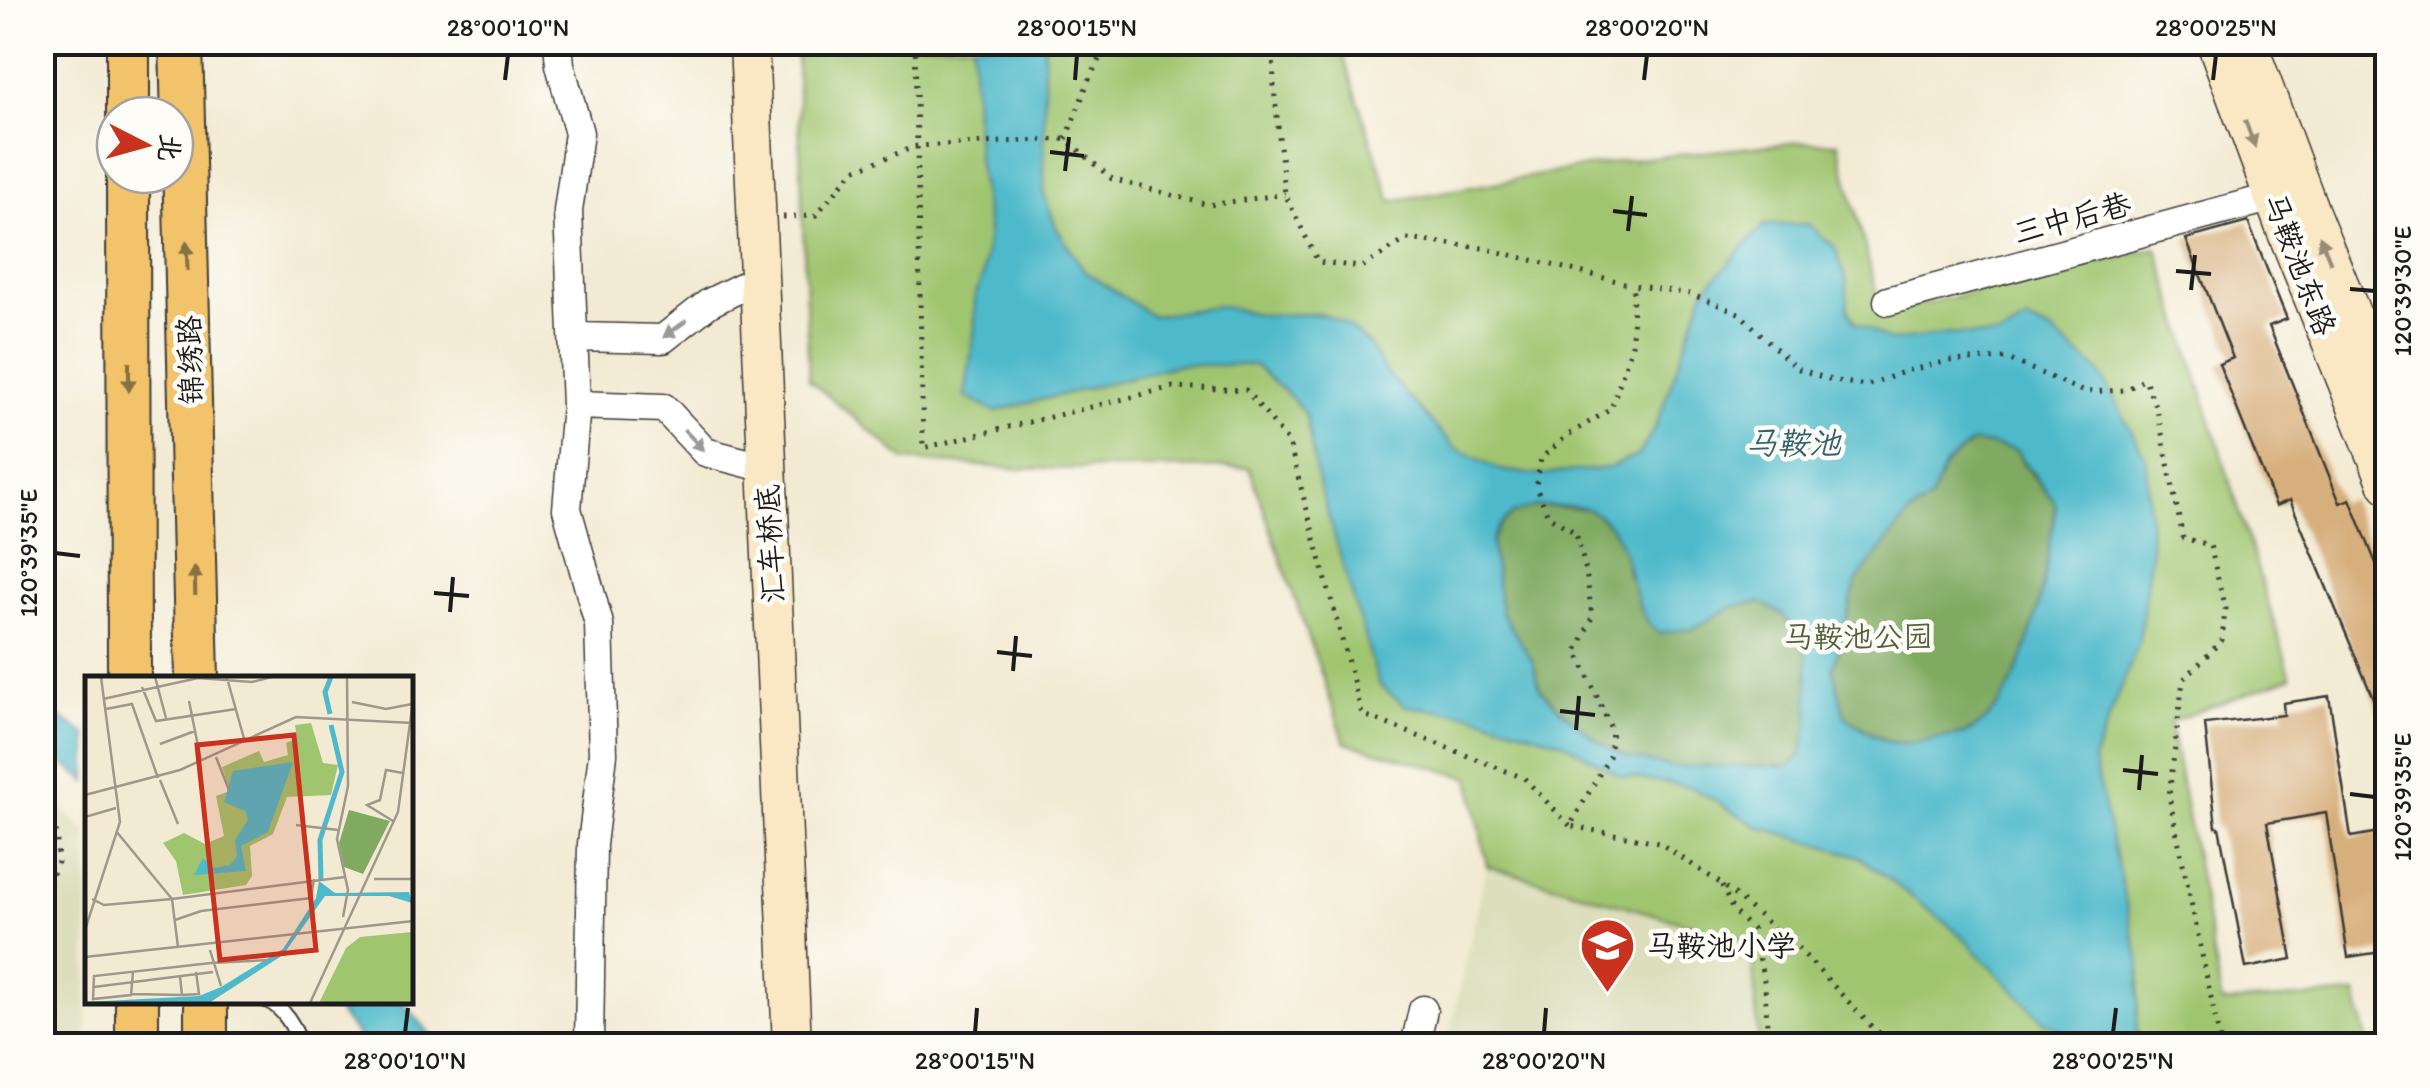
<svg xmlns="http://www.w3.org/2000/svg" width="2430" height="1088" font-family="Itim,'LXGW WenKai TC',sans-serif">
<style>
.built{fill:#dcdebc}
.green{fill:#a0c56f;stroke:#5e7046;stroke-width:2.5}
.forest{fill:#80aa62;stroke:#4e633f;stroke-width:2.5}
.water{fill:#4eb9ca;stroke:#356a73;stroke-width:2.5;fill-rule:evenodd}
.building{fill:#d7af7d}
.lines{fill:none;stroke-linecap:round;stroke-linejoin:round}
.lane-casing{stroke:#3c3b37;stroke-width:18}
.street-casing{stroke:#3c3b37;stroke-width:31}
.secondary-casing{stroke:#3c3b37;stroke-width:41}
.primary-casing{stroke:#3c3b37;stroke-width:46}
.path{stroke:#3c3b37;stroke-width:5;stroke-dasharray:2.5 8;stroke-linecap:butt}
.lane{stroke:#fff;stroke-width:14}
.street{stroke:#fff;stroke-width:28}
.secondary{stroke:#fae7c3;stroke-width:38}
.primary{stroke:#f2c36a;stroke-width:42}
.oneway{fill:#968c78}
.oneway2{fill:#877043}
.oneway3{fill:#999}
.ticks{fill:none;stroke:#1c1c1c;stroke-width:4}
.labels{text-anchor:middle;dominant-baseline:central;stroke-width:9;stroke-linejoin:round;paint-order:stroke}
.street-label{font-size:30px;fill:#1c1c1c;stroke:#fdfcf7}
.park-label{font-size:30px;fill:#51603d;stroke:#fdfcf7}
.poi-label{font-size:30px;fill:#1c1c1c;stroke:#fdfcf7;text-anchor:start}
.water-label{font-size:32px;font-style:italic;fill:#32636a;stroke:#fdfcf7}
.inset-river{fill:none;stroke:#4eb9ca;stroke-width:5}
.inset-road{fill:none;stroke:#9d988a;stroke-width:2.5}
.view{fill:#c8321e;fill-opacity:0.15;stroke:#c8321e;stroke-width:5}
.inset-edge{fill:none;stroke:#1c1c1c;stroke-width:5}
.neatline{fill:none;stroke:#1c1c1c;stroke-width:4}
.ticks-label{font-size:25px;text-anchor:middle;fill:#1c1c1c}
</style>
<rect width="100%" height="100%" fill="#fdfcf7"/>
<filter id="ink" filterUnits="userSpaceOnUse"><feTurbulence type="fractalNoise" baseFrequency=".01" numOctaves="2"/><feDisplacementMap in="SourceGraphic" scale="20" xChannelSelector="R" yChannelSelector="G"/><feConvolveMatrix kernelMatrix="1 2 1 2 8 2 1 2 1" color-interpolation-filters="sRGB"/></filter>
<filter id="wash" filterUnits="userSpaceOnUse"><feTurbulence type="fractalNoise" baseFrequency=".0048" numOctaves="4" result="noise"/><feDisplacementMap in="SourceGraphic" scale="40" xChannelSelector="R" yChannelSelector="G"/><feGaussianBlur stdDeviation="2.25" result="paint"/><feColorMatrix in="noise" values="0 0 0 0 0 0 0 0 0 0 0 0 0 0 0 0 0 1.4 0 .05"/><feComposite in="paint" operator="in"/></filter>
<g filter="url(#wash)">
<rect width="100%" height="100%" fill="#f3ead3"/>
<path class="built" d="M42,789l45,44v212h-44z
M1487,866l264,76 8,103 -312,1z"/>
<path class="green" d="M796,43h543l52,158 236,-41 174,-18 37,1 44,171 275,-66 134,429 -121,45 52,281 134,-9 12,51h-609l-8,-103 -264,-76 -17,-88 -125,-36 -96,-275 -229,2 -115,-9 -96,-80z"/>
<path class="forest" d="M1973,442l43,8 8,15 32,39c-10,62 -25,200 -90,229 -9,3 -21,4 -30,6 -49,10 -51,3 -91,-23l-12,-47 23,-87 51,-65 23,-17 15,-35z
M1537,506l53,3 24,20 8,15 7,33 63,52 42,-23 27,-4 23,13 23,40 2,65 -7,35 -12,11 -117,1 -45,-9 -29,-16 -37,-31 -22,-22 -7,-27 -32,-51 -10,-70 8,-15 13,-12z"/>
<path class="water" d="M972,43h72v152l13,34 28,43 68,44 66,-10 44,9 59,-1 21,9 25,20 17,28 69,76 47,23 36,5 72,-7 29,-13 18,-29 49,-137 59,-64 44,-1 27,23 11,31 2,32 7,12 35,19 61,-7 47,3 30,-16 23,11 48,39 47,87 5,92 -12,92 -46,118 47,203 -4,82h-47l-45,-24 -90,-92 -96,-73 -99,-29 -68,-40 -71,-11 -57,-34 -92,-28 -65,-8 -27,-21 -63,-211 -10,-58 -13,-17 -39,-34h-76l-184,47 -29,-16 10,-68v-32l8,-21 5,-46 -11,-70zM1972,442l44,8 40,54c-9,61 -26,200 -90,229 -9,3 -21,4 -30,6 -49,10 -52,4 -91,-23l-12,-47 23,-87 51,-65 23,-17 15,-35zM1537,506c16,1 42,-2 55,5 46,25 29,89 66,122l34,-4 42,-23 26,-4 24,13 23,40 2,65 -7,35 -12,11 -117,1 -45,-9 -29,-16 -37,-31 -22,-22 -7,-27 -32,-51 -10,-70 8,-15 13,-12z
M43,700l10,13 34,22v47l-44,-35z
M329,1001h73l38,44h-75z"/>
<g id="blocks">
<path class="building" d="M2248,222l39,97 -18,7 71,177 10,-4 38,94v141l-98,-234 -14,6 -57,-142 14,-6 -47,-119z
M2329,696l22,141 28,-5 9,54v65l-40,6 -22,-144 -59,10 25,136 -46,9 -27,-141h-3l-11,-103 79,-9 -1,-12z"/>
</g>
</g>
<g filter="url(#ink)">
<use href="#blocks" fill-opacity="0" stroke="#3c3b37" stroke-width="2.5"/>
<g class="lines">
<defs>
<path id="lane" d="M266,1000c15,5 32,29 32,46"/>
<path id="street" d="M558,42l2,23 19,68 -11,78 8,194 -9,104 32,115 4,130 -11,90 -3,202
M1888,301l385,-104
M576,337l87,2 46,-36 49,-24
M576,405l88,3 41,44 61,16
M1415,1046l8,-36"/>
<path id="secondary" d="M749,42l43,1004
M2216,42l68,183 104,259
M2247,42l64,173 77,189"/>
<path id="primary" d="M128,42v73
M181,42l16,636
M128,175l1,503
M137,1000v46
M206,1046v-46"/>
</defs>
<use href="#lane" class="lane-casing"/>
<use href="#street" class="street-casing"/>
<use href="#secondary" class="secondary-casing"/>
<use href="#primary" class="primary-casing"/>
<path class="path" d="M915,42l8,406 250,-61 73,3 43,53 73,271 162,64 46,48
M1273,42l1,46 11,106 33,68 44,5 45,-28 76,9 150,37
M1066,139l24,-62 19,-35
M783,217l32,-1 39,-46 63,-24 149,-7 46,40 97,26 76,-11
M42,818l14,7 2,37 -16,36
M1722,886l11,25 20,19 12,55 3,61
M1896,1046l-23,-18 -74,-79 -79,-66 -62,-41 -88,-16 39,-69 3,-26 -35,-80 15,-34 -6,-46 -10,-38 -28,-17 -12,-30 5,-28 27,-23 43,-26 21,-64 1,-60 57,9 49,19 57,55 32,11 38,7 40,-15 43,-10 57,-3 78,34 42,-2 19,-11 13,35 25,124 27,7 15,64 -3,31 -39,40 -14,116 52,250"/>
<use href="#lane" class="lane"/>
<use href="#street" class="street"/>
<use href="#secondary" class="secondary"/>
<use href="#primary" class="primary"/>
</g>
<defs><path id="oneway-solid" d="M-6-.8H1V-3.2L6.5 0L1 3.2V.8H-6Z" transform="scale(2.5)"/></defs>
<g class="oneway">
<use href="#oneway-solid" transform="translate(2250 134) rotate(70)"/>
<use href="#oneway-solid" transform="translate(2325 249) rotate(-112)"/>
</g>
<g class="oneway2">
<use href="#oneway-solid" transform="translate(187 256) rotate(-92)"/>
<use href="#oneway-solid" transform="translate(129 377) rotate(90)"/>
<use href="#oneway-solid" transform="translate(195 581) rotate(-91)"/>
</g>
<g class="oneway3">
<use href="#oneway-solid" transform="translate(675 329) rotate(144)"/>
<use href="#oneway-solid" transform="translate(694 440) rotate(46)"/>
</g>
</g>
<path class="ticks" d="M505,80l3,-25M1075,80l2,-25M1644,80l3,-25M2213,80l3,-25M1050,152l34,4M1065,171l4,-34M1613,211l34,4M1628,231l4,-35M2176,271l35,3M2350,289l25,2M2191,290l4,-35M55,553l25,3M434,593l35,3M450,612l3,-35M997,652l35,4M1013,671l3,-35M1560,711l35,4M1576,730l3,-34M2123,770l35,4M2139,790l3,-35M2350,794l25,3M405,1033l3,-25M975,1033l2,-25M1544,1033l2,-25M2113,1033l3,-25"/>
<defs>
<symbol id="school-pin" viewBox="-11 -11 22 30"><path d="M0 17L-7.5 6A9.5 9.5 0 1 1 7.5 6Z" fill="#c8321e" stroke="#fdfcf7"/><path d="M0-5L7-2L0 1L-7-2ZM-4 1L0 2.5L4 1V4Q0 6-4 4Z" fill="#fff"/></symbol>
</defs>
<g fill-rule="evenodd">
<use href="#school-pin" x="1576" y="914" width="63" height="86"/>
</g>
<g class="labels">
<g class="street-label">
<text transform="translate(2072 218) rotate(-15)">三中后巷</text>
<text transform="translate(2300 264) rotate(69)">马鞍池东路</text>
<text transform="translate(190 360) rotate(-92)">锦绣路</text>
<text transform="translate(770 544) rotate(-93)">汇车桥底</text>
</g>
<g class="park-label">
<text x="1858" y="636">马鞍池公园</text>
</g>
<g class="poi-label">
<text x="1646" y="945">马鞍池小学</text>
</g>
<g class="water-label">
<text x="1793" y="443">马鞍池</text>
</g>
</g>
<g transform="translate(85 676)">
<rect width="328" height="328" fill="#f3ead3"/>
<path d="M226,47l12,40 15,2 -7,30 -44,2 -14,37 -23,12 2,30 -6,9 -63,10 -7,-34 -13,-18 21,-10 21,11 19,-8 -8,-40 14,-5 -8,-24 37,-16 5,11 24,-7 -2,-12 11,-5 -2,-13zM327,256v71h-93l27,-55 14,-11z" fill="#a0c56f"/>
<path d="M264,134l41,11 -27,53 -19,-7 -5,-24z" fill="#80aa62"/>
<path d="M208,86l-25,70 -27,14 5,25 -52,4 9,-17 11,10 16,-3 7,-9 -2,-16 13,-20 -3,-9 -21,-9 9,-31zM234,205l16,12 74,-1 3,11 -23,-7h-64l-42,59 -74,48 -124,-1 114,-6 22,-9 62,-38 33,-51z" fill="#4eb9ca"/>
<path class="inset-river" d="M245,38l-5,-22 6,-15M236,205l-1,-41 22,-68 -11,-47"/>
<path class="inset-road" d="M70,1l11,41M142,2l18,64M57,11l14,34 80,-12M18,23l95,-21 54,4 20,-5M104,25l12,60M267,26l34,7 26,-5M21,33l26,-5 26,74M75,68l35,-13M131,81l13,33M75,104l18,44M0,119l95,-25 116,-53 116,6M0,141l31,-9M308,145l-26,-16 13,-5 6,-30 17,3M211,149l42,5M31,155l56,68 6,48M289,203h39M7,223l12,6 68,-6 173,-22M258,241l5,-27 -11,-51 11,-53 -1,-109M90,244l26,-9 110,-13 3,-19M0,254l35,-108 -19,-145M125,274l11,36M0,281l328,-36M48,296l-2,23 -38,4 1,-23 117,-13 57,-3M9,311l119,-15M47,318l50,1 -2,-18M97,319l17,-1 -3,-22M225,327l88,-191 15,-111"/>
<path class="view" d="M209,59l22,215 -96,10 -23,-215z"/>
<rect width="328" height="328" class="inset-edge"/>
</g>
<rect width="2430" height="1088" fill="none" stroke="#fdfcf7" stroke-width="110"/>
<g transform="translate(145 145) rotate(96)"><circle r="48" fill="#fdfcf7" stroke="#a3a29f" stroke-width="2.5"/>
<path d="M0-8L18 38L0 25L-18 38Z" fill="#c8321e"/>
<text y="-15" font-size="28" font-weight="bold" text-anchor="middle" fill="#1c1c1c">北</text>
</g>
<rect x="55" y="55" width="2320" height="978" class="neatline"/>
<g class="ticks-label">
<text x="508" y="36">28°00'10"N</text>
<text x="1077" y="36">28°00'15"N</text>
<text x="1647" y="36">28°00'20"N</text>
<text x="2216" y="36">28°00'25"N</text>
<text transform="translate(2402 291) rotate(-90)" y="9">120°39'30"E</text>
<text transform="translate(28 553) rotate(-90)" y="9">120°39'35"E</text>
<text transform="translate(2402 797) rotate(-90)" y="9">120°39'35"E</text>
<text x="405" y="1069">28°00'10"N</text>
<text x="975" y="1069">28°00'15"N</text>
<text x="1544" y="1069">28°00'20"N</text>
<text x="2113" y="1069">28°00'25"N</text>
</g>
</svg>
